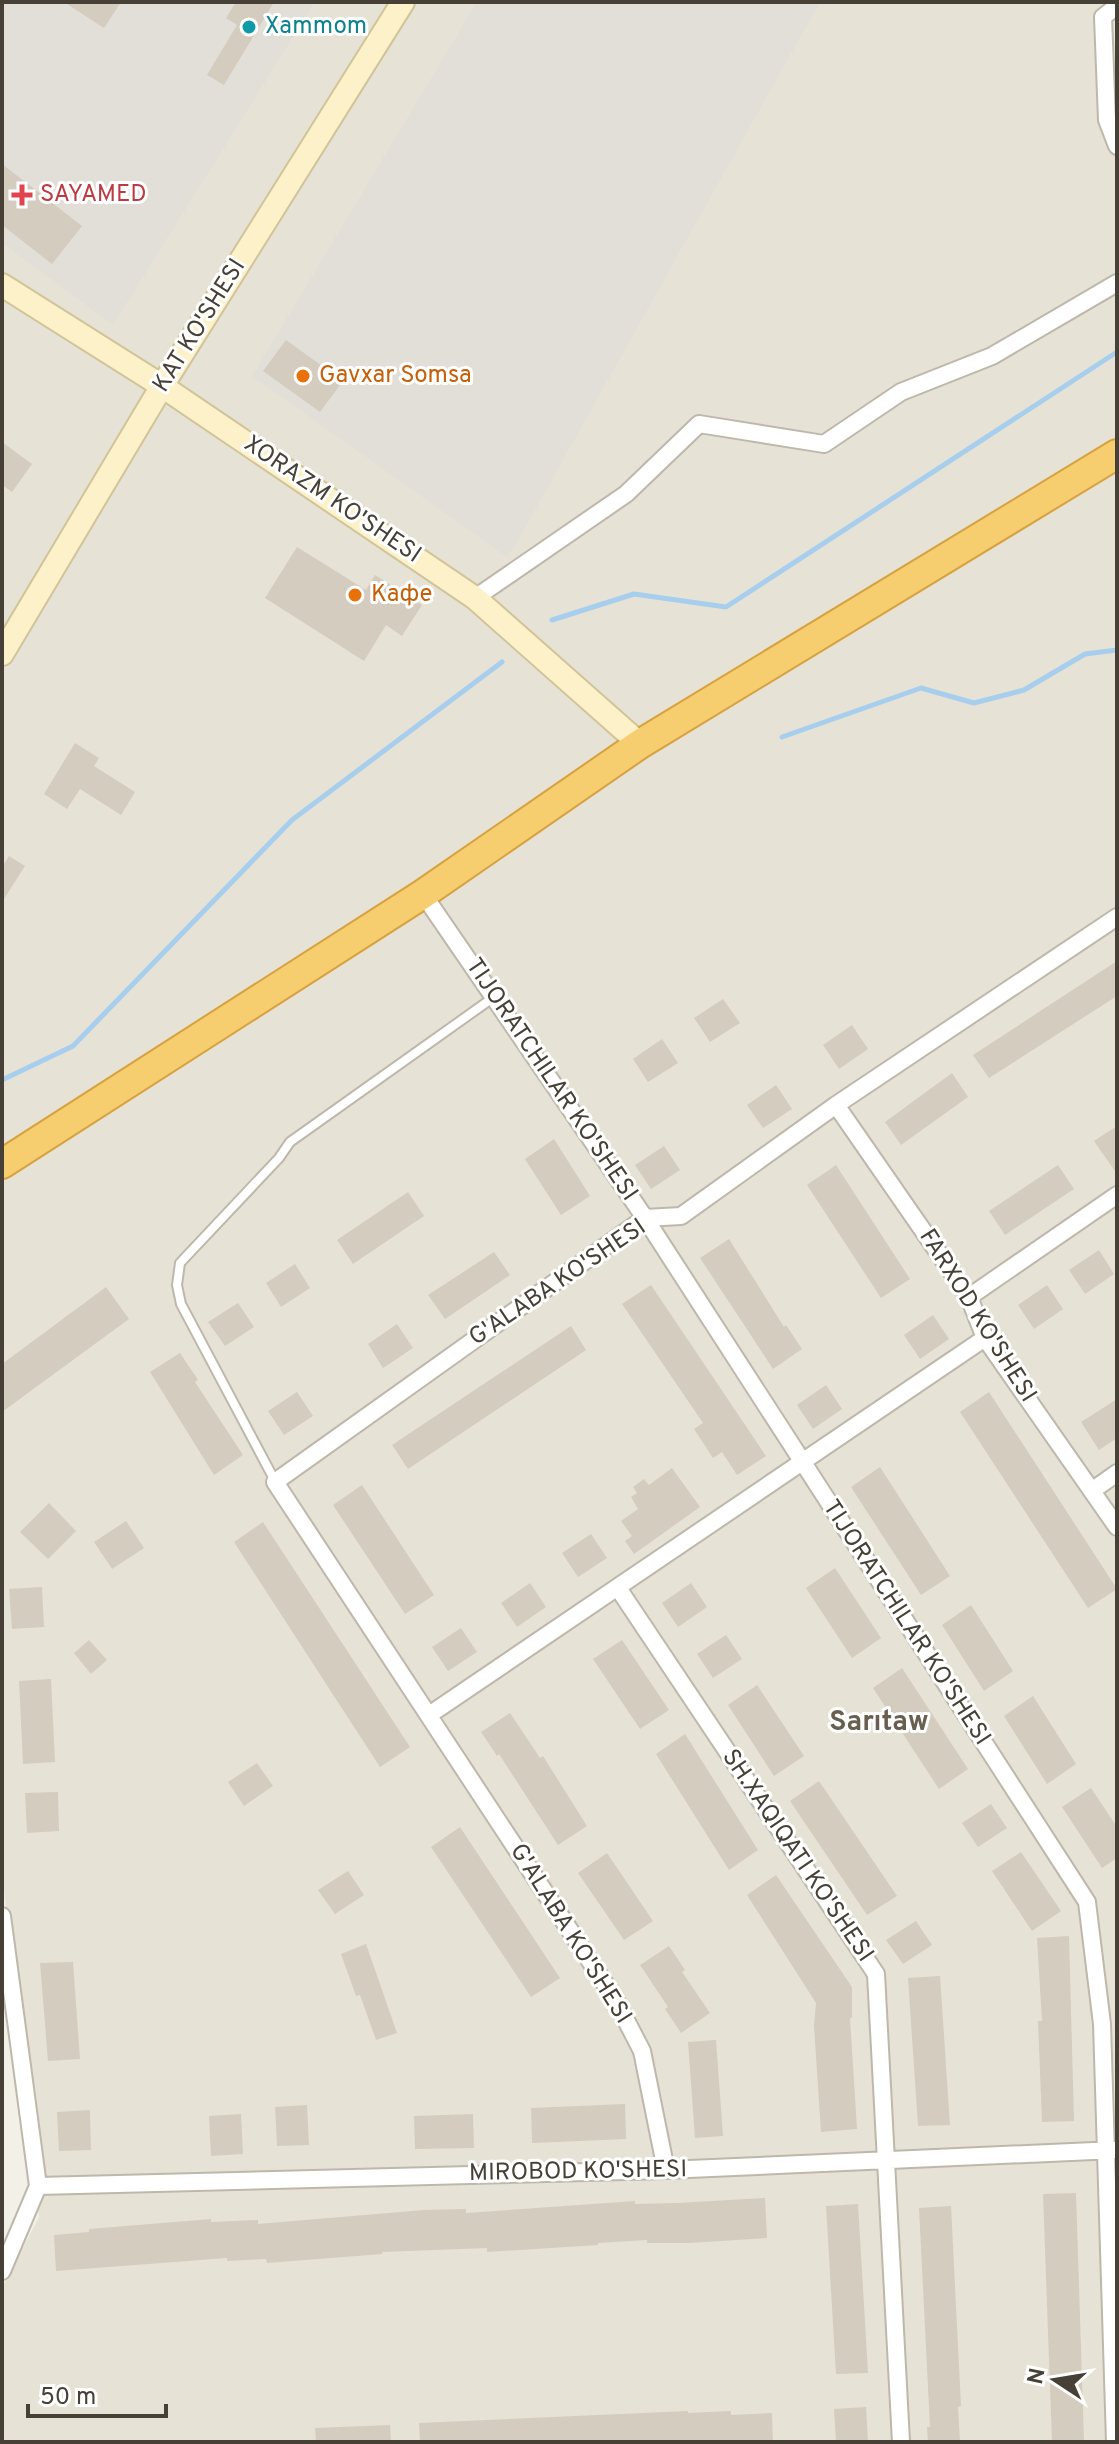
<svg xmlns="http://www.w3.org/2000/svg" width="1119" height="2444" font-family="Overpass,sans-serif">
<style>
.residential{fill:#e7e2d6}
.industrial{fill:#e2dfd9}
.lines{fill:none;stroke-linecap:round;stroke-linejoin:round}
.stream{stroke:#a7cfed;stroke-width:5}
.building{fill:#d4ccbe}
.lane-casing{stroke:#beb8ab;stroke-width:12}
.street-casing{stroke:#beb8ab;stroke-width:20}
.secondary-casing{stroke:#d1c499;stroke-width:26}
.highway-casing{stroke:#d6a23f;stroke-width:32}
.lane{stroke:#fff;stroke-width:8}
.street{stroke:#fff;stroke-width:16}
.secondary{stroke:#fcf1c9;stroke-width:22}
.highway{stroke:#f6cd6f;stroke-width:28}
.culture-dot{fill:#0f9aa8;stroke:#fff;stroke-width:3}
.health-dot{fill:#e0444e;stroke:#fff;stroke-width:3}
.food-dot{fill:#e8710a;stroke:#fff;stroke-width:3}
.labels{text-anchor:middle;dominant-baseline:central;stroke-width:6;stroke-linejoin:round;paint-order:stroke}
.culture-label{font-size:24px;fill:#0d838f;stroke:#fff;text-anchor:start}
.health-label{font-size:24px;fill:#be3a42;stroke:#fff;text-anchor:start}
.street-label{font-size:24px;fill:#464037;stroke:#fff}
.food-label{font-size:24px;fill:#c56008;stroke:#fff;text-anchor:start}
.quarter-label{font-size:28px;font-weight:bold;fill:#685f4f;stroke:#fff}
</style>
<rect width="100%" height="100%" fill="#f3f0e8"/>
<path class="residential" d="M2,2h1115v2440h-1115v-154l37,-71 -37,-347z"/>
<path class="industrial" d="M2,2h313l-202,323 -111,-82z
M477,2h343l-312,556 -256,-182z"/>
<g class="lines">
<path class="stream" d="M552,620l82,-26 92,13 391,-255
M782,737l139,-49 53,15 50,-13 61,-36 32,-4
M2,1080l71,-34 219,-226 210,-158"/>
</g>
<path class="building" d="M64,2h57l-17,26z
M236,2h38l-50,83 -17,-10 30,-50 -11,-7z
M2,164l80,62 -30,38 -50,-39z
M286,340l57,41 -23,31 -57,-41z
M2,442l30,22 -20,28 -10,-7z
M297,547l69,43 9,-15 47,30 -20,31 -16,-11 -22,36 -99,-63z
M75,743l24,15 -5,8 41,26 -14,23 -41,-26 -13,20 -23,-15z
M9,856l16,10 -23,36v-35z
M1117,961v35l-128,82 -16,-23z
M723,999l17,24 -30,19 -16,-24z
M852,1025l16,24 -29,20 -16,-24z
M662,1039l16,24 -30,19 -15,-23z
M952,1073l16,24 -67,48 -16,-23z
M776,1085l16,24 -29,19 -16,-23z
M1117,1126v48l-23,-33z
M554,1139l36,57 -29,19 -36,-56z
M664,1146l16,24 -29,19 -16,-24z
M836,1165l74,114 -29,19 -74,-113z
M1058,1165l16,24 -69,46 -16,-24z
M408,1192l16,24 -71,48 -16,-24z
M729,1239l55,88 2,-2 16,24 -29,20 -73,-111z
M1099,1250l15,24 -29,20 -16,-24z
M494,1252l16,23 -65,44 -17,-24z
M295,1264l15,24 -29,19 -15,-24z
M651,1285l115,171 -29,19 -15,-23 -9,6 -19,-29 9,-6 -81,-119z
M1047,1285l16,24 -29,20 -16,-24z
M106,1287l23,32 -127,93v-48z
M238,1303l16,24 -29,19 -17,-24z
M933,1315l16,24 -29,20 -16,-24z
M397,1324l16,24 -30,20 -15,-24z
M571,1326l15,24 -178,119 -16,-24z
M180,1353l18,27 -3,2 48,73 -29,20 -64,-103z
M826,1385l16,24 -29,20 -16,-24z
M297,1392l16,24 -29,19 -16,-24z
M989,1392l128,197 -29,19 -128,-196z
M1117,1399v39l-18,12 -18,-28z
M880,1467l70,109 -29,19 -70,-108z
M672,1468l28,39 -66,47 -9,-13 7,-5 -11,-15 17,-12 -7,-12 6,-4 -4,-6 11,-8 5,6z
M362,1485l72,110 -29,19 -72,-109z
M49,1503l27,28 -28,28 -28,-27z
M126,1521l18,27 -32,21 -18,-27z
M263,1522l147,225 -30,20 -146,-225z
M591,1534l16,24 -29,19 -16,-24z
M835,1568l46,70 -29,20 -46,-70z
M530,1583l16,24 -29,20 -16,-24z
M691,1583l16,24 -29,20 -16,-24z
M42,1587l2,40 -32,2 -3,-40z
M971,1605l42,66 -29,20 -42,-66z
M461,1628l16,24 -29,19 -16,-24z
M726,1635l16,24 -29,19 -16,-24z
M89,1640l18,20 -16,14 -17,-21z
M622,1640l47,70 -29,19 -47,-70z
M902,1668l66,101 -29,20 -66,-101z
M51,1679l4,83 -32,2 -4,-83z
M757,1685l47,71 -30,20 -46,-71z
M1033,1696l43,68 -29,20 -43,-68z
M510,1713l30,45 3,-2 44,70 -29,19 -59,-91 -2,2 -16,-24z
M685,1734l73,116 -29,20 -73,-116z
M257,1763l16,23 -29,20 -16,-24z
M819,1781l78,115 -30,19 -77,-114z
M1091,1788l26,39v31l-15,10 -40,-61z
M58,1792l1,39 -32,2 -2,-40z
M991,1804l16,24 -29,19 -16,-24z
M460,1827l100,151 -29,19 -100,-150z
M1021,1852l40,59 -29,20 -40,-60z
M607,1853l46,68 -29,19 -46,-67z
M348,1871l16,24 -29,19 -17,-24z
M776,1875l76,112v31h-2l7,111 -36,3 -7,-106 2,-23 -69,-108z
M916,1921l16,24 -29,19 -17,-24z
M1069,1936l5,185 -32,1 -4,-101h4l-5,-83z
M366,1944l31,89 -21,7 -16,-45 -4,1 -15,-42z
M669,1946l16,24 -3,2 28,41 -29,20 -16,-24 3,-2 -28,-42z
M73,1962l7,97 -32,2 -8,-98z
M940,1976l10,149 -32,1 -10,-148z
M716,2040l7,96 -28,2 -7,-96z
M625,2104l1,35 -94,4 -1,-35z
M307,2105l2,40 -32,1 -2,-39z
M90,2110l1,40 -32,1 -2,-39z
M241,2114l2,40 -32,2 -2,-40z
M473,2114l1,34 -59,1 -1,-33z
M1076,2193l8,249h-32l-9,-248z
M765,2198l2,40 -78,5h-42v-3l-49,3v2l-111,7v-4l-105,4v2l-115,9 -1,-4 -39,2v-3l-171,13 -2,-36 35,-3v-3l122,-10v3l47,-2v4l166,-14 42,-1v4l169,-12v3l42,-1z
M858,2204l10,169 -32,1 -10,-168z
M951,2206l10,200 -3,1 2,35h-32l-1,-15h3l-11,-219z
M866,2407l2,35h-32l-2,-33z
M688,2411v2l43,-2v4l41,-2 1,29h-353l-1,-19z
M390,2425l1,17h-75l-1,-14z"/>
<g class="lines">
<defs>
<path id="lane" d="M275,1481l-94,-177 -4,-19 3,-22 99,-105 11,-16 204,-145"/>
<path id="street" d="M1117,6l-14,11 4,103 10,26
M475,598l151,-104 73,-70 125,20 77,-52 91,-36 125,-73
M423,894l222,324 442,684 15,122 13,418
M836,1105l133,192 16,41 132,189
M969,1297l148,-102
M1093,1490l24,-17
M618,1588l258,386 25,468
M429,1715l556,-377
M2,1916l36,270 -36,85
M666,2170l-24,-119 -27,-52 -340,-517 370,-264 36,-2 155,-111 281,-188
M38,2186l628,-16 450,-20"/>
<path id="secondary" d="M2,285l160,101 313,212 165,146
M2,654l160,-268 241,-384"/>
<path id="highway" d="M2,1164l421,-270 217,-150 477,-290"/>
</defs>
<use href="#lane" class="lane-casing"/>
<use href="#street" class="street-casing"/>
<use href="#secondary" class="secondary-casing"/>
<use href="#highway" class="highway-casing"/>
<use href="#lane" class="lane"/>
<use href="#street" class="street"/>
<use href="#secondary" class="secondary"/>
<use href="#highway" class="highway"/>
</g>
<circle class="culture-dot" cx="249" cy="27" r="8"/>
<path class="health-dot" d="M18 183h8v8h8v8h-8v8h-8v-8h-8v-8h8z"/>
<g class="food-dot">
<circle cx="303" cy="376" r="8"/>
<circle cx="355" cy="595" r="8"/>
</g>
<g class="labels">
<g class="culture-label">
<text x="265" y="27">Xammom</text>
</g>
<g class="health-label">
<text x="40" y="195">SAYAMED</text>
</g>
<g class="street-label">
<text transform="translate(200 326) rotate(-58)">KAT KO'SHESI</text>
<text transform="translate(332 500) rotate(34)">XORAZM KO'SHESI</text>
<text transform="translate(551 1080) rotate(56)">TIJORATCHILAR KO'SHESI</text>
<text transform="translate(558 1283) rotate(-34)">G'ALABA KO'SHESI</text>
<text transform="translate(977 1316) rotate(58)">FARXOD KO'SHESI</text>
<text transform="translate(906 1623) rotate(57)">TIJORATCHILAR KO'SHESI</text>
<text transform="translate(797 1856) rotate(56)">SH.XAQIQATI KO'SHESI</text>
<text transform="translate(570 1934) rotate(58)">G'ALABA KO'SHESI</text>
<text transform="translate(578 2172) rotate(-1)">MIROBOD KO'SHESI</text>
</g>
<g class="food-label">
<text x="319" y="376">Gavxar Somsa</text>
<text x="371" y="595">Кафе</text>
</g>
<g class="quarter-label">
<text x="879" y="1723">Sarıtaw</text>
</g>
</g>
<rect width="1119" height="2444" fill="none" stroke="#464037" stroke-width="8"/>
<g transform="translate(1055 2380) rotate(282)" stroke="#ffffff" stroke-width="6" paint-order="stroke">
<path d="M0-6L14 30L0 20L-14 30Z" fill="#464037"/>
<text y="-12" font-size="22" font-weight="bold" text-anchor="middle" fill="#464037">N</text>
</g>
<path d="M28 2404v12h138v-12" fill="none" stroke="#464037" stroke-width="4"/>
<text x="40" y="2404" font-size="24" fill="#464037" stroke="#ffffff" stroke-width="6" paint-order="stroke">50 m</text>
</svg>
